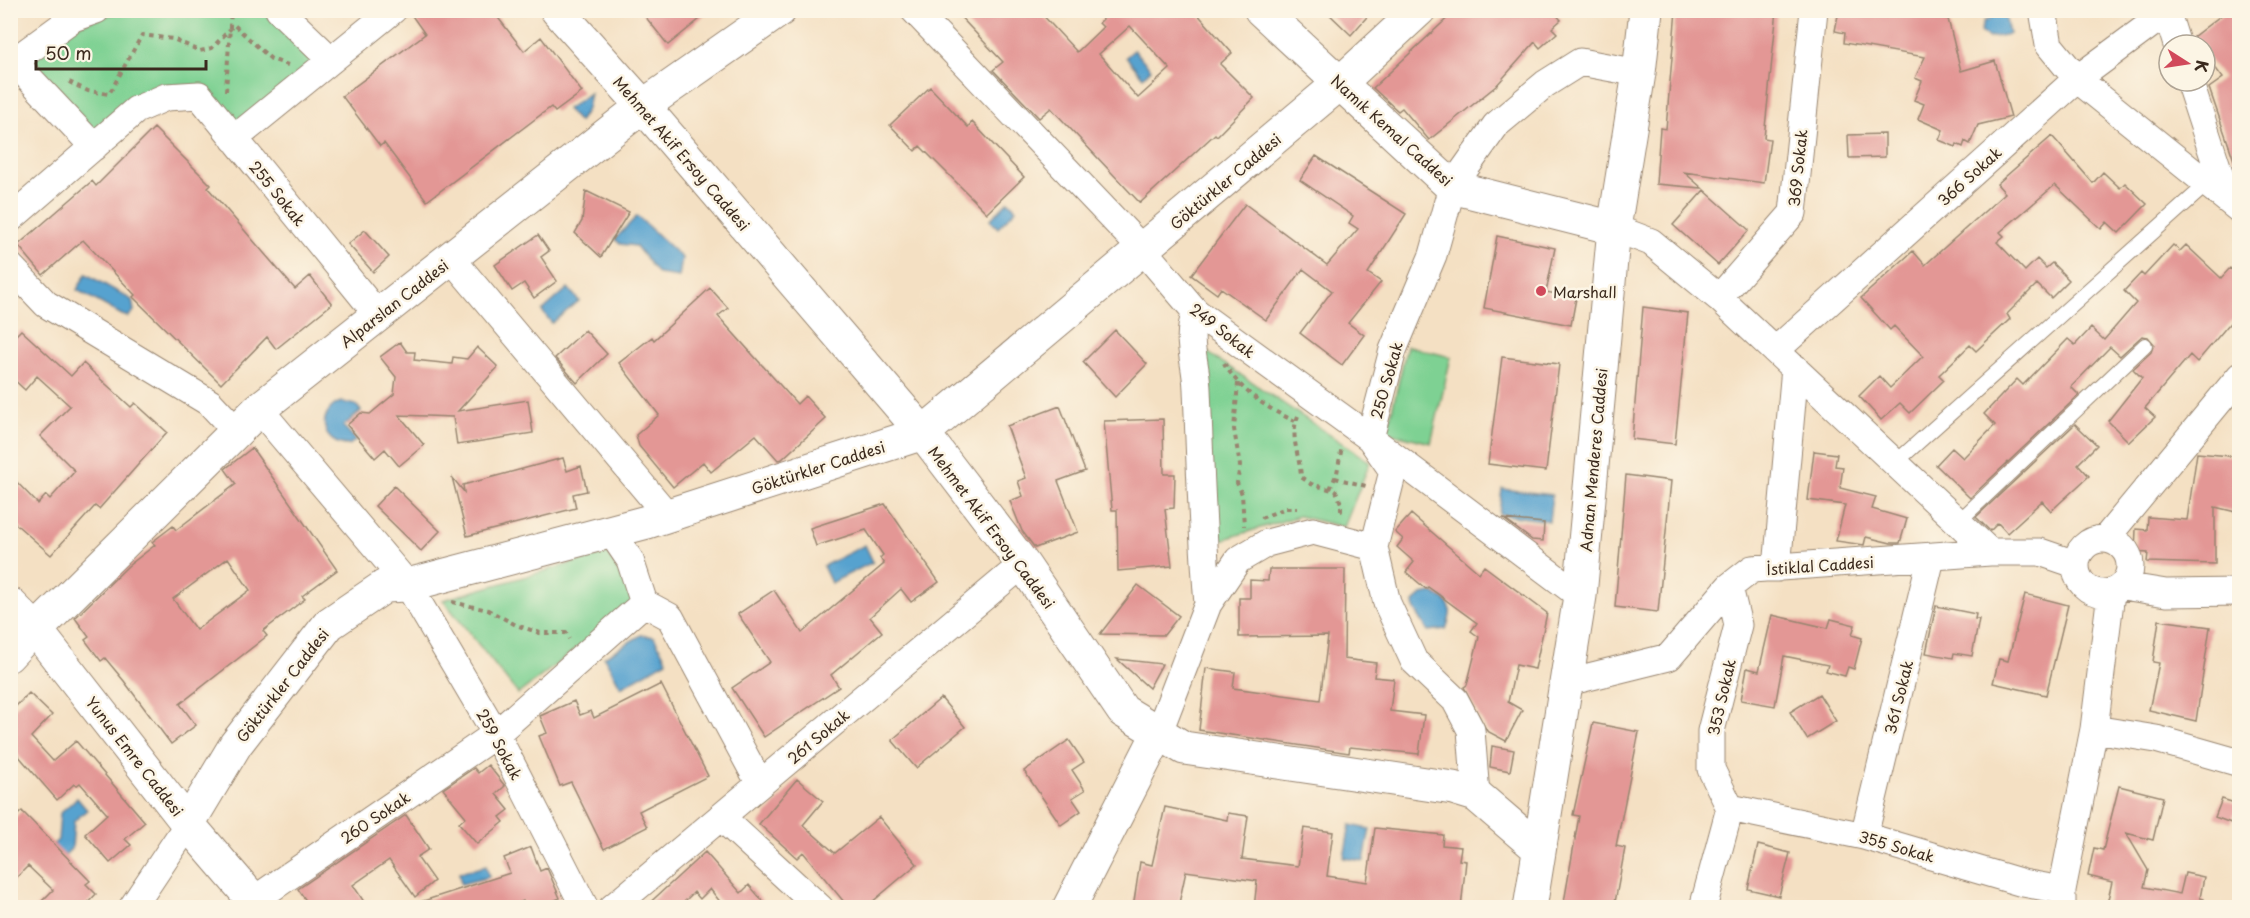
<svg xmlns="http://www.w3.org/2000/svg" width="2250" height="918" font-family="'Playpen Sans',sans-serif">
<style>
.green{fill:#7ed193;stroke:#5c7e58;stroke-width:1.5}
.water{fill:#56a2cf;stroke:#486676;stroke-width:1.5}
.building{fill:#e39795;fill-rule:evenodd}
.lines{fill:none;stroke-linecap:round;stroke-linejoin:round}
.lane-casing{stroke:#988570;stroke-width:16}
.street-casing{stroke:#988570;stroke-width:29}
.secondary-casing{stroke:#988570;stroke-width:35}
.path{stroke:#988570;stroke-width:4;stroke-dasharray:4.5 4.5;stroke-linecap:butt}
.lane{stroke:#fff;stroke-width:14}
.street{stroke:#fff;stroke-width:27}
.secondary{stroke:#fff;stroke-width:33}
.poi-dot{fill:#d1495b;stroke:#fcf5e5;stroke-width:2}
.labels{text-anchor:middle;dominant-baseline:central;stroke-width:5;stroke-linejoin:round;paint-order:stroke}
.street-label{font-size:15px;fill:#3b2a1e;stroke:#fcf5e5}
.poi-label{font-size:15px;fill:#3b2a1e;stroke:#fcf5e5;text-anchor:start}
</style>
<rect width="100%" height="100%" fill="#fcf5e5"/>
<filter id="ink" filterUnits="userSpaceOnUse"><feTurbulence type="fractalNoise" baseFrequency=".0167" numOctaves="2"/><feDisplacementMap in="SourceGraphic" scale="12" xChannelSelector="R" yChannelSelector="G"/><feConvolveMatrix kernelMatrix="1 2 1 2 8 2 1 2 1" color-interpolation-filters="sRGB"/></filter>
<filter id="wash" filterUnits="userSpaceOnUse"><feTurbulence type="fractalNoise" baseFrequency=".008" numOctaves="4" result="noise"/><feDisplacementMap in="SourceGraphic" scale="24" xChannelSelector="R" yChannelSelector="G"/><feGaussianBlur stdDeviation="1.35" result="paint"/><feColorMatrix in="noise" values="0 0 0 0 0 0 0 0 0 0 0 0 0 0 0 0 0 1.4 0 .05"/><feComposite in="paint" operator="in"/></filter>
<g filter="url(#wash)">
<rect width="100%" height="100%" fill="#f4e0c3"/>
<path class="green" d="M125,10l137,1 56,49 -82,66 -67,-39 -35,9 -41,36 -71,-69 56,-38z
M1407,346l44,11 -20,86 -44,-11z
M1201,348l169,114 -26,65 -45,-11 -84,26z
M608,553l28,50 -118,91 -75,-94z"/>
<path class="water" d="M1988,11h16l5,23 -20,4 -9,-6 4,-11 6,-1z
M1134,50l17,19 -8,8 -17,-20z
M590,93l-3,16 -8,13 -12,-13z
M1008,201l8,8 -18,19 -8,-8z
M637,216l45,42 -3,19 -21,-3 -22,-28 -16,-2 -5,-5z
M86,274l46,26 2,11 -6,6 -6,-2 -45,-25z
M568,288l11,13 -27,22 -10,-12z
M341,402l15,3 5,6 -18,15 13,14 -7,5c-30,0 -32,-35 -8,-43z
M1502,489l50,6 -3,26 -50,-7z
M865,545l8,17 -42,21 -8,-17z
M1432,593c20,8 22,16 14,36l-18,2 -13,-21 -1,-8 8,-7z
M641,635l13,2 13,24 -46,26 -17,-30z
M77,798l10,12 -13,11 -2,27 -17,17 -11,-12 14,-13 2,-27z
M1350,825l20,4 -6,32 -20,-3z
M486,866l3,11 -28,7 -2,-11z"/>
<g id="blocks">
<path class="building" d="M408,10h84l32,41 17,-14 41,55 -27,20 -4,-5 -124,94 -43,-58 -4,3 -38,-50 83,-62z
M640,10h71l-43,35z
M954,10h84l39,42 26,-25 -4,-4 13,-13h82l38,43 -12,11 34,34 -37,38 -2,-2 -75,69 -89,-95 -12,10 -46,-48 10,-8zM1130,26l40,43 -32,29 -39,-44z
M1325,10h48l-22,25z
M1456,10h96l9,10 -9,8 5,5 -17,15 -5,-6 -39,44 -67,54 -27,-32 -4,3 -25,-23z
M1676,10h101l-13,128 6,1 -6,44 -80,-11 18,16 -46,-4 4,-56 6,1z
M1839,10h57l52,9 13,52 34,-10 16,56 -33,8 -8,19 -5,-3 -2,6 -6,-3 -1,3 -17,-7 4,-10 -25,-11 6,-15 -10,-4 8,-19 -7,-3 10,-21 -81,-14 1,-10 -10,-2z
M2228,10h12v155l-4,1 -27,-78 14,-10 -18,-24v-9h-7l-5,-8z
M930,87l38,40 4,-5 52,55 -37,36 -67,-67 -5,5 -25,-26z
M154,128l57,57 -3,3 87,101 15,-13 22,28 -56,45 -9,-12 -46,47 -88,-87 2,-2 -52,-55 -40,35 -25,-30 74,-64 4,5z
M1885,134v23l-36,1 -1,-23z
M2052,136l41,47 10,-11 17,16 5,-5 22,21 -28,29 -12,-11 -6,7 -46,-44 -55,47 4,4 -7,6 28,29 12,-12 9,9 6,-5 17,17 -18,18 -14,-14 -30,30 3,5 -34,32 -6,-6 -31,30 5,5 -34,33 -10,-10 -19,17 -22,-24 20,-20 11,12 33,-32 -29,-30 -4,4 -29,-32 52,-47 12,14 80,-72 -8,-9z
M1316,156l90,58 -38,59 13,9 -33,41 16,12 -22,30 -42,-32 32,-42 -29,-22 -37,51 -45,-32 -4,6 -26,-19 54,-71 82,61 31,-36 -9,-6 4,-7 -53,-36z
M1704,190l45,40 -31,35 -45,-40z
M586,191l43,21 -28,45 -26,-24 7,-12z
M365,230l24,27 -16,15 -25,-28z
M538,235l11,16 -8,6 16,24 -23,17 -10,-15 -12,8 -17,-26z
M1497,236l58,12 -9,44 30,6 -5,27 -87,-17z
M2173,245l7,6 6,-6 35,33 9,-10 10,11v32l-43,51 -7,-7 -45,53 10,9 -26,25 -21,-21 34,-43 -9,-9 18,-17 3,-8 -6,-7 -6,-1 -22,20 -10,-9 -39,40 8,8 -109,103 -34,-33 16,-17 11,10 32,-33 -11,-11 33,-35 6,6 45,-46 7,6 16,-17 13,12 32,-37 -12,-12 17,-18 3,3z
M710,288l18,20 -10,8 79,88 8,-8 21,23 -44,40 -4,1 -22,-25 -45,37 -8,-10 -30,25 -34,-41 -3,-11 23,-20 -40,-52 33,-26 2,3z
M1643,307l45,6 -13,131 -43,-5z
M21,330l50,46 12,-13 48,44 4,-4 32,29 -68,77 -4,-3 -44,49 -41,-36v-44l28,29 8,-9 4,4 25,-28 -35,-35 30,-30 -33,-30 -12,14 -15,-14v-35z
M585,330l22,24 -30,29 -22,-25z
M1115,330l32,34 -32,33 -32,-35z
M400,342l7,10h8l-1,8 38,4 1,-7 14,2 10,-12 21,20 -40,44 70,-11 5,33 -76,12 -4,-28 -54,-2 25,30 -25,21 -14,-17 -10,9 -28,-33 14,-12 9,1 24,-20 2,-17 -16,-20z
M1502,357l57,7 -13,107 -58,-7z
M1060,406l25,65 -27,10 20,51 -43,16 -13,-17 -12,-30 13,-5 -5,-15 8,-3 -19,-52z
M1163,419l1,55h11l-1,34 -9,1 7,57 -54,5 -1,-61h-5l-8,-89z
M2075,424l22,21 -19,19 11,12 -38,35 -9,-10 -35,32 -9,-10 -8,8 -14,-14z
M252,448l85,122 -35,26 3,3 -42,32 4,5 -87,68 16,21 -25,19 -47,-63 -19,-23 -4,3 -16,-21 4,-3 -14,-19 53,-52 27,-21 -3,-3 21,-16 3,4 60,-46 -11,-15zM228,558l22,32 -54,40 -23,-31z
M1814,451l23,3 -2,12 8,1 -3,21 36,9 -4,12 35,10 -7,24h-9l-25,-6 -2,8 -28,-4 9,-36 -37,-5z
M2197,453l43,4v56l-25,-6v57l-68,-2 1,-9 -13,-1 1,-23 11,1 1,-13 39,3z
M563,458l4,13 14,-5 6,25 -14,3 3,14 -109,28 -15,-59 12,15 -1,-7z
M1626,475l45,6 -13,131 -43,-5z
M394,486l46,45 -19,20 -46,-45z
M885,504l54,78 -28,20 -10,-13 -31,28 12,15 -51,43 8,12 -75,50 -32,-49 38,-26 -32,-48 36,-24 28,43 82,-69 -4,-6 3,-3 -17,-25 -50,16 -6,-18z
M1411,514l68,59 5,-7 63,47 -12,56 -19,-4 -8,37 14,8 -16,31 -19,-10 -23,-44 3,-2 12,-48 -8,-6 6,-8 -49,-36 -2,2 -20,-17 8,-10 -17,-15 6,-8 -8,-7z
M1504,519l40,4 -1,18 -11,-1z
M1269,569h76l-1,90 32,4 -2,14 20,2 -4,32 34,4 -5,39 -69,-7 -1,6 -150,-23 7,-62 29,4 -2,16 87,12 8,-64 -89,1v-39h11v-18l18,1z
M1138,585l41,31 -15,19 -64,-1z
M2025,594l43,11 -22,90 -53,-12 6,-24 9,2z
M1936,606l40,8 -1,5h4l-7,37 -18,-3 -1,5 -27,-5z
M1772,615l56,13 3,-9 24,6 -3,10 10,3 -8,31 -6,-2 -3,9 -19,-5 2,-6 -44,-9 -9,50 -34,-6 6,-32 12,3z
M2159,620l51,7 -14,94 -47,-11 10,-47 -6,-1z
M1117,659l45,5 -13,24z
M661,684l47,92 -69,35 8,16 -43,22 -33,-67 -11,4 -21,-50 8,-3 -7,-17 34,-15 6,14 11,-4 3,7z
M29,693l23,22 -21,22 22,24 23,-20 69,81 -20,17 6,6 -21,18 -25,-29 22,-20 -27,-31 -4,3 -2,-2 -17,16 -47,-54v-34z
M1819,694l17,27 -29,18 -17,-27z
M941,698l24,29 -49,41 -24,-28z
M1593,723l46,9 -23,114 9,2 -11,60h-51l16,-92 -6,-1z
M1069,740l15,22 -12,8 13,20 -13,8 9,13 -20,14 -37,-54z
M1492,746l22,4 -4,21 -20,-4z
M488,765l17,21 -9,8 13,16 -9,7 4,5 -27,22 -18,-21 7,-6 -23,-28 31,-21 4,5z
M797,779l26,22 -20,24 32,28 44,-36 38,47 -52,44h-16l-46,-56 -6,6 -38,-34z
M2119,786l44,11 -10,43 -27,-7 22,37 -4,17 36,7 5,-21 19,4 -4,21 4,1 -1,9h-97l6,-26 -24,-6 6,-28 9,2z
M2222,799l16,5 -7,19 -16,-6z
M1165,807l62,13 1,-7 20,3 -6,43 56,7 6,-38 29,4 -6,44 40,6 8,-54 68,7 -1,10 19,2 -2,13 7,1 -5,47h-207l3,-27 -71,-10 -8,37h-45l7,-46 12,3z
M22,811l68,70 -4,3 10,10 -13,14h-48l18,-18 -25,-24 -18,18v-62z
M406,815l23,34 -12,8 17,24 -19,16 -26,-37 -36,25 15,23h-57l-13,-19z
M1758,845l32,8 -11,43 -31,-7z
M531,847l9,24 7,-3 13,30 -23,10h-11l-3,-7 -15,7h-93l-1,-4 96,-31 -6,-15z
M705,852l36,41 8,-8 20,23h-44l-15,-19 -10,10 -6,-7 -16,16h-34z"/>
</g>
</g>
<g filter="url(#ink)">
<use href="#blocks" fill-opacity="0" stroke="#988570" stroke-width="1.5"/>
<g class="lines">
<defs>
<path id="lane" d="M1895,463l312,-279
M1958,522l187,-177"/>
<path id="street" d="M279,10l51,49
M914,10l229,240 53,62 174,126 210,158
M2043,10l6,35 28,34 163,131
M2167,13l10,32
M14,62l80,85
M10,64l63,-46 23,-8
M2189,81l39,119
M234,139l159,-129
M10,219l126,-109 30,-13 33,-2 179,220
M1614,228l37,14 68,56 271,254
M451,258l217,258
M10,266l36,38 164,99 27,29
M1719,298l74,-85 21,-203
M1196,312c-11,30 0,47 1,77 3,72 5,143 11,215
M1776,350l301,-271 93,-69
M259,409l149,176 88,149 89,174
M2106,538l134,-162
M2076 566a27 27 0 1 1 54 0a27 27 0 1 1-54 0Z
M1777,568l18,-200
M2123,586l43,7 74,-1
M644,603l26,14 90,167
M10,658l26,-28
M1568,682l101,-25 60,-70 23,-18 238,-17h50l35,12
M2094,729l62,10 84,24
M1158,734l50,-130 30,-44 29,-17 46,-12 61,16
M1476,795l-5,-65 -16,-30 -41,-39 -27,-58 -13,-56 19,-76 -23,-33 23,-88 40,-95 19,-68 44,-62 49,-41 35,-22 59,11
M1730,808l134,28 159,47 39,7
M721,817l99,91
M1864,836l67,-278
M254,900l242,-166 148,-131 -14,-43 -19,-28
M2062,906v-16l32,-161 17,-136
M132,908l56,-84
M612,908l411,-344
M1703,908l27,-100 -19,-39v-38l27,-106 -9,-38"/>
<path id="secondary" d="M557,10l86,96 280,327 100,131 100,147 61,37 269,40 23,7 63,54
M1261,10l191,177 162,41
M10,604l26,26 152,194 72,84
M36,630l223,-221 384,-303 137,-96
M188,824l48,-80 93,-120 56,-38 23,-1 239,-63 276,-89 416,-349 80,-74
M1069,908l89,-174
M1530,908l50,-312 34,-368 25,-155 7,-63"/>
</defs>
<use href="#lane" class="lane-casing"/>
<use href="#street" class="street-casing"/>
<use href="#secondary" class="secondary-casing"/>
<path class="path" d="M69,82l19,9 21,3 33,-59 31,4 27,12 12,-3 22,-23 37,34 17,6
M226,91l5,-81
M1224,363c15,27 43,46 71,58
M1238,383l-4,46 6,37 -3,17 5,11 2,32
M1298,416c-9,21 2,40 3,61l10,7 25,7 5,12v8l-4,1
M1335,478l31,8
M1330,489l7,-16 5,-27
M1261,518l25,-10h11
M452,602l36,8 28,15 24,8h26l3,6"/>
<use href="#lane" class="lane"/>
<use href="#street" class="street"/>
<use href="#secondary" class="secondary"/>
</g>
</g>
<circle class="poi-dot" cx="1541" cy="291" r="6"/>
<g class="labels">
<g class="street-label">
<text transform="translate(1392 130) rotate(42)">Namık Kemal Caddesi</text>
<text transform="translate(682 153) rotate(49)">Mehmet Akif Ersoy Caddesi</text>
<text transform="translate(1797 168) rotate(-84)">369 Sokak</text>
<text transform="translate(1969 176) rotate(-42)">366 Sokak</text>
<text transform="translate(1225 181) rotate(-40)">Göktürkler Caddesi</text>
<text transform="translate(278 193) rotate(51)">255 Sokak</text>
<text transform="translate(394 303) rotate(-38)">Alparslan Caddesi</text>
<text transform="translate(1223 330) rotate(38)">249 Sokak</text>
<text transform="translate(1386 380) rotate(-74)">250 Sokak</text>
<text transform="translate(1593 460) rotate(-85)">Adnan Menderes Caddesi</text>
<text transform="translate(818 467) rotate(-18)">Göktürkler Caddesi</text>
<text transform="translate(992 527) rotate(53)">Mehmet Akif Ersoy Caddesi</text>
<text transform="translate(1820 565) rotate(-4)">İstiklal Caddesi</text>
<text transform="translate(282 685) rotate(-52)">Göktürkler Caddesi</text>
<text transform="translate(1721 697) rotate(-77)">353 Sokak</text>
<text transform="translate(1898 697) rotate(-76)">361 Sokak</text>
<text transform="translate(818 736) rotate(-40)">261 Sokak</text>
<text transform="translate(500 744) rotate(62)">259 Sokak</text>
<text transform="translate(135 756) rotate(52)">Yunus Emre Caddesi</text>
<text transform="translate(375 817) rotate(-34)">260 Sokak</text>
<text transform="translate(1897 846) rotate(16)">355 Sokak</text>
</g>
<g class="poi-label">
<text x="1553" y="291">Marshall</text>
</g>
</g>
<rect width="2250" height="918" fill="none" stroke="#fcf5e5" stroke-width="36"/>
<g transform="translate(2187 63) rotate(102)"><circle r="28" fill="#fcf5e5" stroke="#afa495" stroke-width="1.5"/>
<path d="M0-4.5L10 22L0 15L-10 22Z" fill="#d1495b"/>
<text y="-9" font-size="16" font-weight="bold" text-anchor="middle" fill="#3b2a1e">K</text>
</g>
<path d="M36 60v9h170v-9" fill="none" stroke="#3b2a1e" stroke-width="3"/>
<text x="45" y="60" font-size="18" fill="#3b2a1e" stroke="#fcf5e5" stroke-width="4.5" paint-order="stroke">50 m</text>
</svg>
